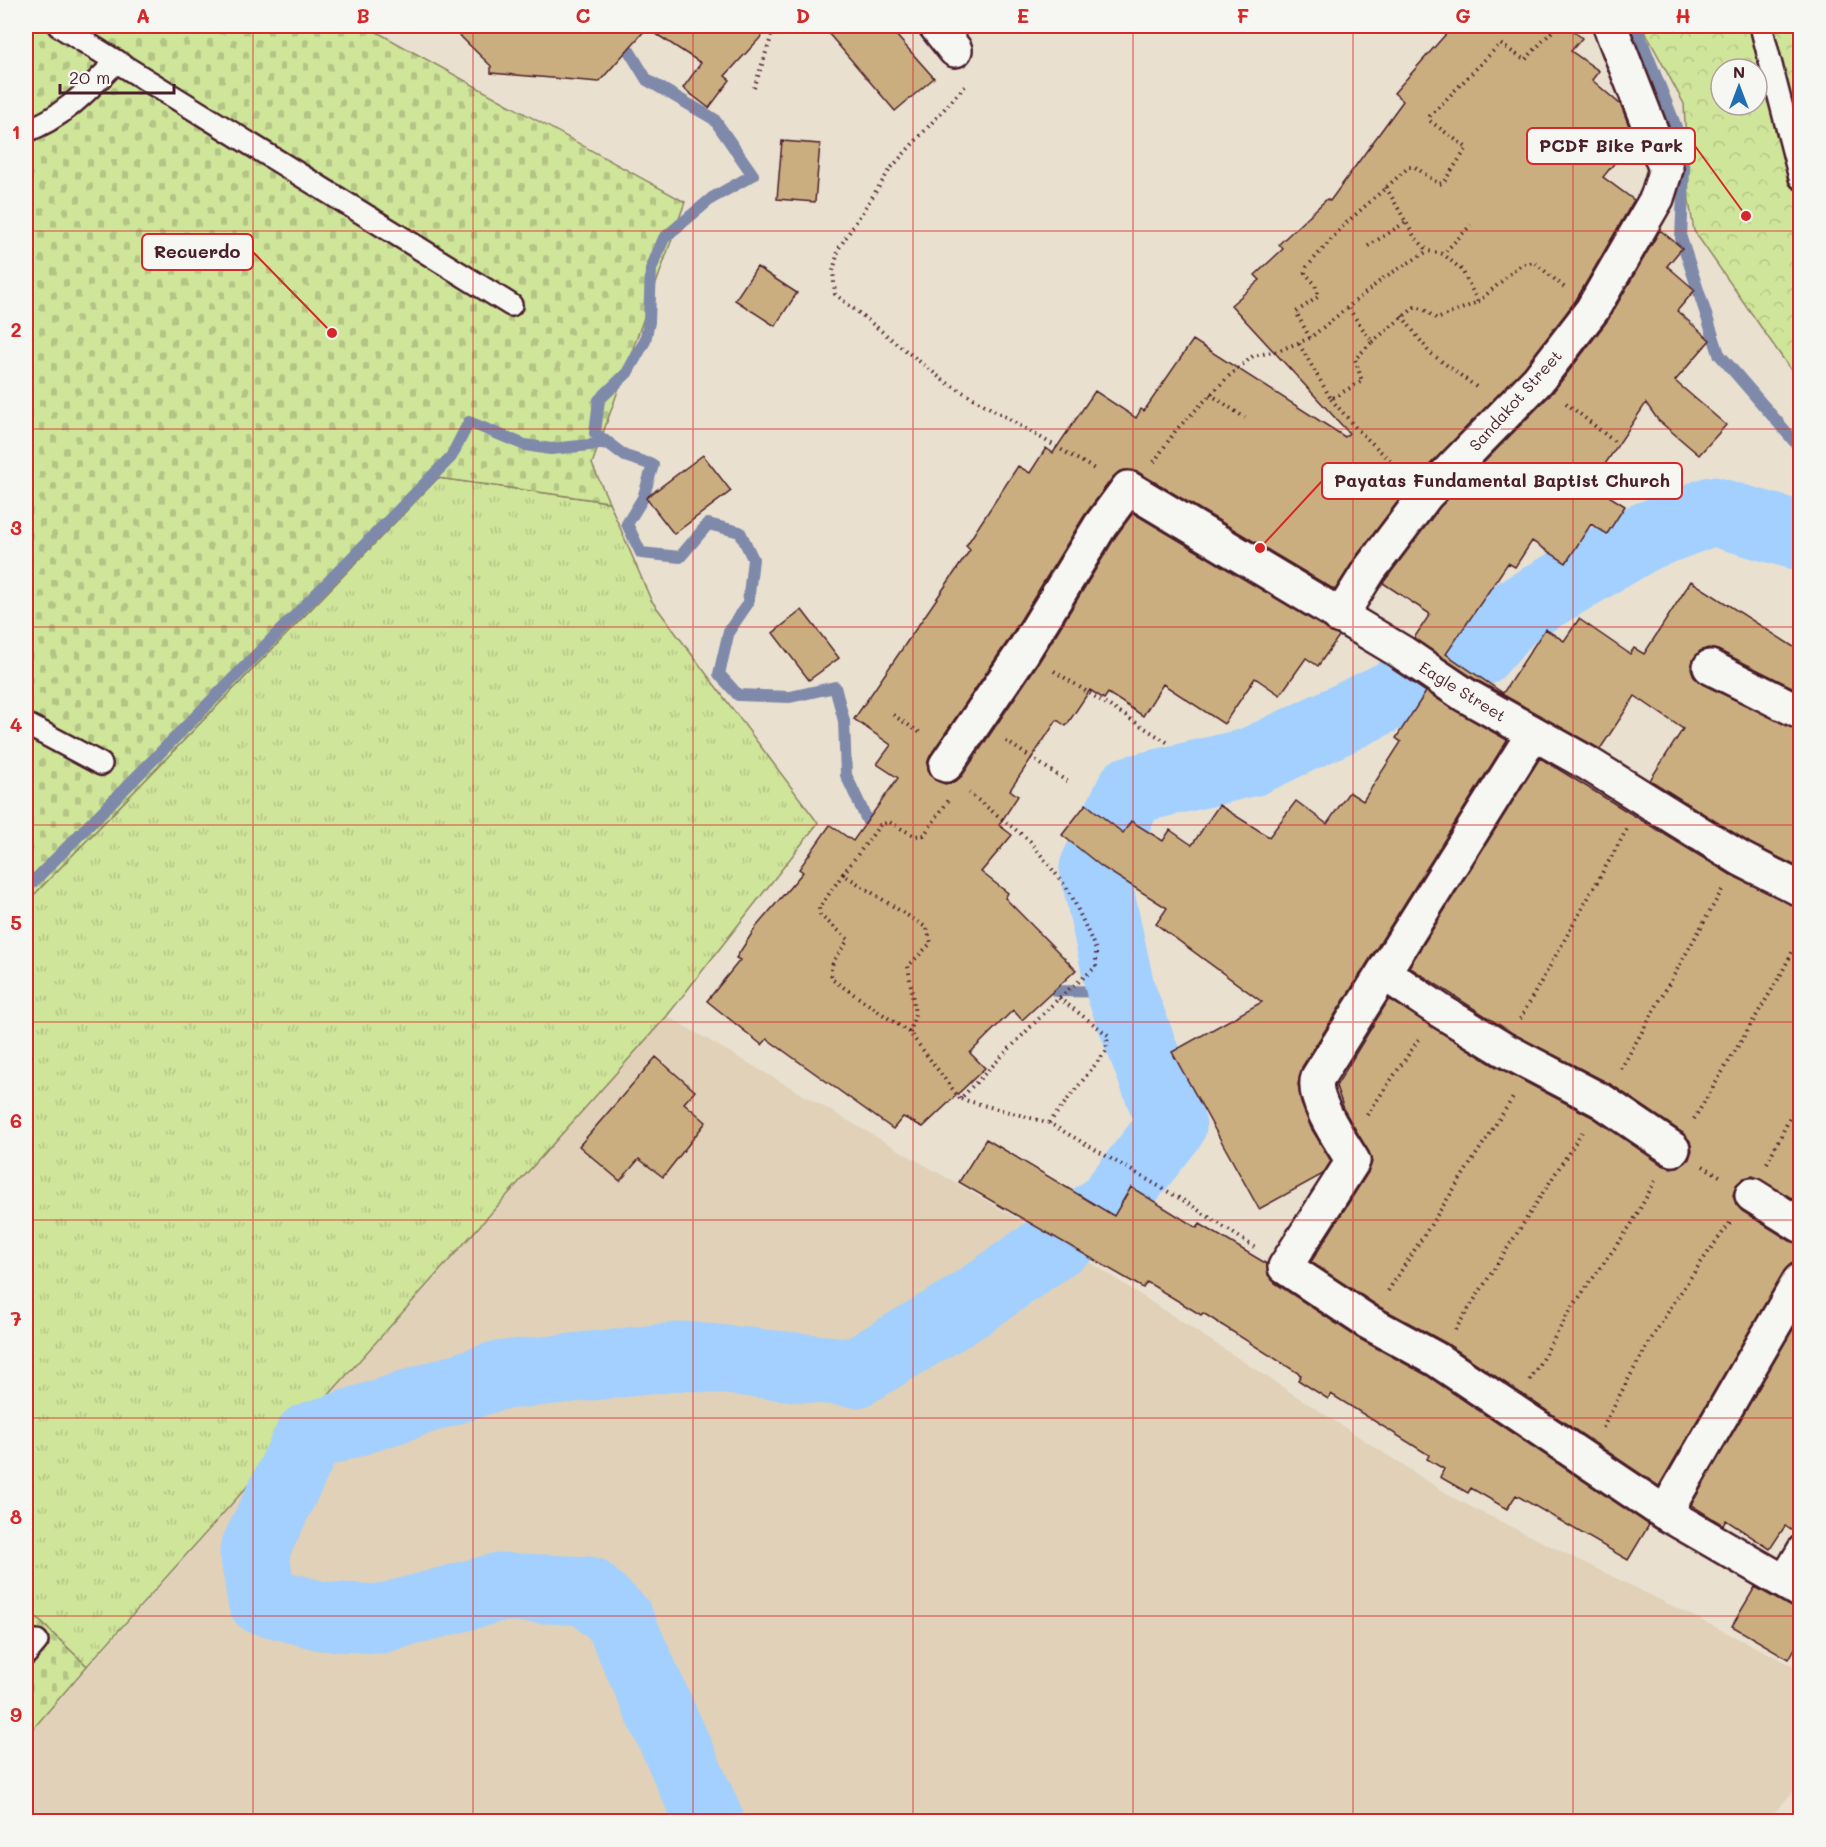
<svg xmlns="http://www.w3.org/2000/svg" width="1826" height="1847" font-family="Mali,sans-serif">
<style>
.built{fill:#e0d1b8}
.grass{fill:url(#grass-tufts);stroke:#8c8262;stroke-width:1.5}
.cemetery{fill:url(#cemetery-stones);stroke:#8c8262;stroke-width:1.5}
.park{fill:url(#park-crowns);stroke:#8c8262;stroke-width:1.5;fill-rule:evenodd}
.lines{fill:none;stroke-linecap:round;stroke-linejoin:round}
.stream{stroke:#7f89aa;stroke-width:12}
.river{stroke:#a3d0fe;stroke-width:69}
.building{fill:#cbae80;stroke:#4a1f2b;stroke-width:1.5}
.lane-casing{stroke:#4a1f2b;stroke-width:26}
.street-casing{stroke:#4a1f2b;stroke-width:38}
.path{stroke:#4a1f2b;stroke-width:4;stroke-dasharray:1.5 4.5;stroke-linecap:butt}
.lane{stroke:#f6f6f2;stroke-width:21}
.street{stroke:#f6f6f2;stroke-width:33}
.grid{fill:none;stroke:#d62828;stroke-width:1.5;stroke-opacity:0.55}
.labels{text-anchor:middle;dominant-baseline:central;stroke-width:4.5;stroke-linejoin:round;paint-order:stroke}
.street-label{font-size:16px;fill:#4a1f2b;stroke:#f6f6f2}
.leader{fill:none;stroke:#d62828;stroke-width:2}
.callout-dot{fill:#d62828;stroke:#f6f6f2;stroke-width:2}
.callout{fill:#f6f6f2;stroke:#d62828;stroke-width:2}
.callout-label{font-size:18px;text-anchor:middle;font-weight:bold;fill:#4a1f2b}
.neatline{fill:none;stroke:#d62828;stroke-width:2}
.grid-label{font-size:20px;text-anchor:middle;font-weight:bold;fill:#d62828}
</style>
<defs>
<pattern id="grass-tufts" width="24" height="20" patternUnits="userSpaceOnUse" patternTransform="scale(1.5)"><rect width="24" height="20" fill="#cfe59a"/><path d="M3 7l-1-3M5 7V3M7 7l1-3M15 17l-1-3M17 17v-4M19 17l1-3" fill="none" stroke="#b3c485"/></pattern>
<pattern id="cemetery-stones" width="16" height="16" patternUnits="userSpaceOnUse" patternTransform="scale(1.5)"><rect width="16" height="16" fill="#cfe59a"/><path d="M2 7V4a2 2 0 0 1 4 0v3zM10 15v-3a2 2 0 0 1 4 0v3z" fill="#b3c485"/></pattern>
<pattern id="park-crowns" width="20" height="18" patternUnits="userSpaceOnUse" patternTransform="scale(1.5)"><rect width="20" height="18" fill="#cfe59a"/><path d="M2 6a3 3 0 1 1 6 0M12 15a3 3 0 1 1 6 0" fill="none" stroke="#b3c485"/></pattern>
</defs>
<rect width="100%" height="100%" fill="#e9e0d0"/>
<filter id="ink" filterUnits="userSpaceOnUse"><feTurbulence type="fractalNoise" baseFrequency=".0167" numOctaves="2"/><feDisplacementMap in="SourceGraphic" scale="12" xChannelSelector="R" yChannelSelector="G"/><feConvolveMatrix kernelMatrix="1 2 1 2 8 2 1 2 1" color-interpolation-filters="sRGB"/></filter>
<g filter="url(#ink)">
<path class="built" d="M667,1016l401,232 387,251 345,170v115l-33,37 -1741,1v-85z"/>
<path class="grass" d="M438,478l171,24 42,98 167,223 -151,193 -580,650 -61,-58v-705z"/>
<path class="cemetery" d="M26,26h340l319,176 -93,262 17,38 -171,-24 -412,425z
M26,1608l61,58 -61,71z"/>
<path class="park" d="M1642,26h158v357l-106,-152 -5,-30 -5,-97zM1721,69h36v36h-36z"/>
<g class="lines">
<path class="stream" d="M614,26l33,54 67,39 39,56 -41,23 -48,40 -13,31 -2,53 -4,19 -18,32 -28,27 -4,33 30,23 28,9 -10,33 -16,26 14,29 39,4 28,-33 32,8 13,27 -5,44 -19,28 -10,43 19,21 52,2 45,-10 9,34 2,54 28,60
M1636,26l40,101 8,43 -3,68 38,116 81,94
M26,889l425,-432 18,-35 56,23 26,4 58,-6
M1042,981l15,10 64,1"/>
<path class="river" d="M710,1822l-91,-202 -31,-29 -89,-4 -119,32 -58,-3 -60,-16 -8,-49 55,-114 187,-61 190,-20 170,17 110,-66 142,-100 64,-81 -51,-134 -27,-124 37,-78 120,-28 87,-41 140,-68 35,-39 131,-77 68,-26 88,25"/>
</g>
<path class="building" d="M450,26h321l-46,50 5,4 -21,28 -26,-20 18,-25 -54,-35 -48,54 -108,-9v-7z
M822,26h66l46,52 -39,33z
M1453,26h114l15,12 -11,13 28,20 -7,9 29,25 13,34 -31,38 31,23 -58,100 -52,68 -113,116 -56,74 -20,32 -197,-118 -18,-1 -7,6 -29,39 -77,126 -76,112 -4,10 2,9 6,7 10,4 10,-2 7,-6 77,-114 77,-126 17,-23 206,123 -21,30 -12,-8 -26,37 -25,-17 -31,46 -61,-40 -20,32 -35,-23 -4,6 -14,-9 -24,36 -9,-6 -47,70 8,6 -19,29 13,10 -31,37 27,21 -3,5 71,72 -54,50 -9,-10 -43,43 15,15 -62,59 -20,-10 -10,12 -126,-90 -5,6 -55,-44 33,-41 -4,-2 20,-31 47,-55 -4,-3 31,-44 23,16 45,-63 -21,-14 14,-19 -37,-26 116,-169 -4,-4 52,-80 12,7 16,-25 7,5 42,-62 41,27 5,-9 3,2 49,-71 152,97 4,-4 -118,-128 29,-25 -5,-5 28,-26 -4,-5 48,-45 3,2 73,-100 -9,-8z
M782,141l38,3 -5,58 -38,-3z
M1660,230l22,18 -15,18 28,24 -18,21 33,29 -35,41 51,44 -27,30 -41,-35 -12,-17 -55,82 34,21 -18,28 -16,-10 -25,39 -34,-22 -17,26 -7,-4 -62,91 57,39 42,-64 19,12 15,-22 51,35 4,-6 10,6 47,-73 109,70v40l-82,-41 -10,-2 -8,3 -6,7 -3,10 3,9 8,7 98,47v137l-50,-25 -100,-63 33,-51 -48,-33 -35,53 -125,-70 -61,-41 16,-24 -47,-31 57,-76 113,-115 55,-72z
M757,267l40,26 -22,33 -40,-26z
M703,455l28,36 -57,43 -28,-36z
M802,610l37,48 -30,22 -36,-47z
M1392,669l64,42 51,29 -205,327 -4,17 3,19 10,25 20,33 -8,13 -64,35 -87,-157 90,-50 -106,-78 11,-16 -65,-41 -40,-32 24,-31 37,29 8,-12 32,20 7,-11 22,15 27,-40 50,32 27,-36 31,23 22,-32 14,9 38,-59 -5,-4 30,-46z
M1540,758l191,117 69,33v295l-47,-27 -9,2 -8,7 -3,10 3,9 6,7 48,30 10,3v17l-9,3 -7,7 -125,215 -213,-143 -68,-37 -67,-44 58,-91 3,-9 -3,-10 -24,-40 -9,-26 53,-87 104,66 99,52 70,48 9,3 10,-2 8,-7 3,-9 -2,-9 -7,-8 -71,-48 -100,-52 -103,-66z
M656,1057l39,34 -11,12 22,19 -43,55 -24,-18 -19,22 -41,-35z
M986,1139l128,77 17,-29 66,41 3,-4 67,40 1,11 7,8 83,55 68,37 223,150 -21,35 -112,-65 -9,14 -36,-21 -3,5 -28,-16 4,-8 -17,-10 2,-4 -98,-61 -3,5 -30,-19 3,-5 -98,-62 -2,2 -54,-33 -4,6 -184,-106z
M1800,1317v216l-3,1 -12,-8 -15,23 -44,-29 -3,5 -32,-20z
M1755,1587l36,20 9,3v29l-11,20 -57,-33z"/>
<g class="lines">
<defs>
<path id="lane" d="M59,26l452,279
M1761,26l39,152
M26,131c37,-13 63,-42 91,-70
M26,724l75,40
M1779,1581l21,-35
M26,1654l11,-13"/>
<path id="street" d="M936,26l19,24
M1340,617l30,-48 56,-74 112,-115 54,-70 65,-112 9,-29 -56,-143
M1710,667l90,45
M1533,734l-215,343c-8,21 24,66 35,84l-68,106 83,55 68,37 229,154 135,78
M946,765l77,-113 77,-126 28,-38 275,165 62,42 122,68 154,96 59,30
M1384,973l55,37 64,39 99,52 71,48
M1752,1195l48,30
M1665,1513l135,-233"/>
</defs>
<use href="#lane" class="lane-casing"/>
<use href="#street" class="street-casing"/>
<path class="path" d="M965,86l-74,82 -52,80 -6,23 2,23 109,87 152,89
M754,88l21,-62
M1386,187l28,49 14,15
M1368,246l38,-24
M1478,302l42,-37 14,-3 31,26
M1402,316l27,36 50,37
M1310,338l-14,-26 22,-15 -3,-13 -10,-11 2,-6 37,-42 65,-58h6l24,17 4,-1 24,-35 -37,-27v-5l70,-72 25,16 32,-34
M1372,342l43,-35 8,2 14,10 41,-17 -16,-32 -19,-16
M1299,344l32,55 31,-18 -7,-22 17,-17 -23,-33
M1210,394l35,24
M1331,399l25,29 44,42
M1566,403l49,39
M1154,462l22,-32 53,-54 24,-20 25,-5 32,-13 75,-61 43,-26 15,3 28,-29
M1054,671l116,73
M893,715l29,19
M1006,741l62,41
M843,874l37,-49 9,-3 26,14 9,-1 24,-34
M1520,1019l107,-190
M910,1033l5,-19 -7,-48 23,-23 -4,-15 -84,-54 -24,34 1,7 28,24c-6,14 -23,25 -15,41l77,53 50,66 99,-101 37,-31v-17l-26,-58 -40,-51 -61,-48
M1621,1069l101,-179
M961,1099l88,24 137,79 68,45
M1367,1115l52,-76
M1694,1119l85,-141 21,-41
M1049,1123l57,-72 2,-16 -49,-37
M1767,1163l33,-65
M1703,1166l20,12
M1388,1291l126,-195
M1455,1330l127,-198
M1530,1380l41,-71 60,-84 24,-44
M1603,1428c36,-73 78,-141 127,-205"/>
<use href="#lane" class="lane"/>
<use href="#street" class="street"/>
</g>
</g>
<path class="grid" d="M253,26v1796M473,26v1796M693,26v1796M913,26v1796M1133,26v1796M1353,26v1796M1573,26v1796M26,231h1774M26,429h1774M26,627h1774M26,825h1774M26,1022h1774M26,1220h1774M26,1418h1774M26,1616h1774"/>
<g class="labels">
<g class="street-label">
<text transform="translate(1515 400) rotate(-48)">Sandakot Street</text>
<text transform="translate(1463 691) rotate(32)">Eagle Street</text>
</g>
</g>
<path class="leader" d="M1746 216L1695 146M332 333L253 252M1260 548L1322 481"/>
<g class="callout-dot">
<circle cx="1746" cy="216" r="6"/>
<circle cx="332" cy="333" r="6"/>
<circle cx="1260" cy="548" r="6"/>
</g>
<g class="callout">
<rect x="1527" y="128" width="168" height="36" rx="6"/>
<rect x="142" y="234" width="111" height="36" rx="6"/>
<rect x="1322" y="463" width="360" height="36" rx="6"/>
</g>
<g class="callout-label">
<text x="1611" y="152">PCDF Bike Park</text>
<text x="197" y="258">Recuerdo</text>
<text x="1502" y="487">Payatas Fundamental Baptist Church</text>
</g>
<rect width="1826" height="1847" fill="none" stroke="#f6f6f2" stroke-width="66"/>
<g transform="translate(1739 87)"><circle r="28" fill="#f6f6f2" stroke="#b1a0a2" stroke-width="1.5"/>
<path d="M0-4.5L10 22L0 15L-10 22Z" fill="#1f6fb2"/>
<text y="-9" font-size="16" font-weight="bold" text-anchor="middle" fill="#4a1f2b">N</text>
</g>
<path d="M60 84v9h114v-9" fill="none" stroke="#4a1f2b" stroke-width="3"/>
<text x="69" y="84" font-size="18" fill="#4a1f2b" stroke="#f6f6f2" stroke-width="4.5" paint-order="stroke">20 m</text>
<rect x="33" y="33" width="1760" height="1781" class="neatline"/>
<g class="grid-label">
<text x="143" y="23">A</text>
<text x="363" y="23">B</text>
<text x="583" y="23">C</text>
<text x="803" y="23">D</text>
<text x="1023" y="23">E</text>
<text x="1243" y="23">F</text>
<text x="1463" y="23">G</text>
<text x="1683" y="23">H</text>
<text x="16" y="139">1</text>
<text x="16" y="337">2</text>
<text x="16" y="535">3</text>
<text x="16" y="732">4</text>
<text x="16" y="930">5</text>
<text x="16" y="1128">6</text>
<text x="16" y="1326">7</text>
<text x="16" y="1524">8</text>
<text x="16" y="1722">9</text>
</g>
</svg>
